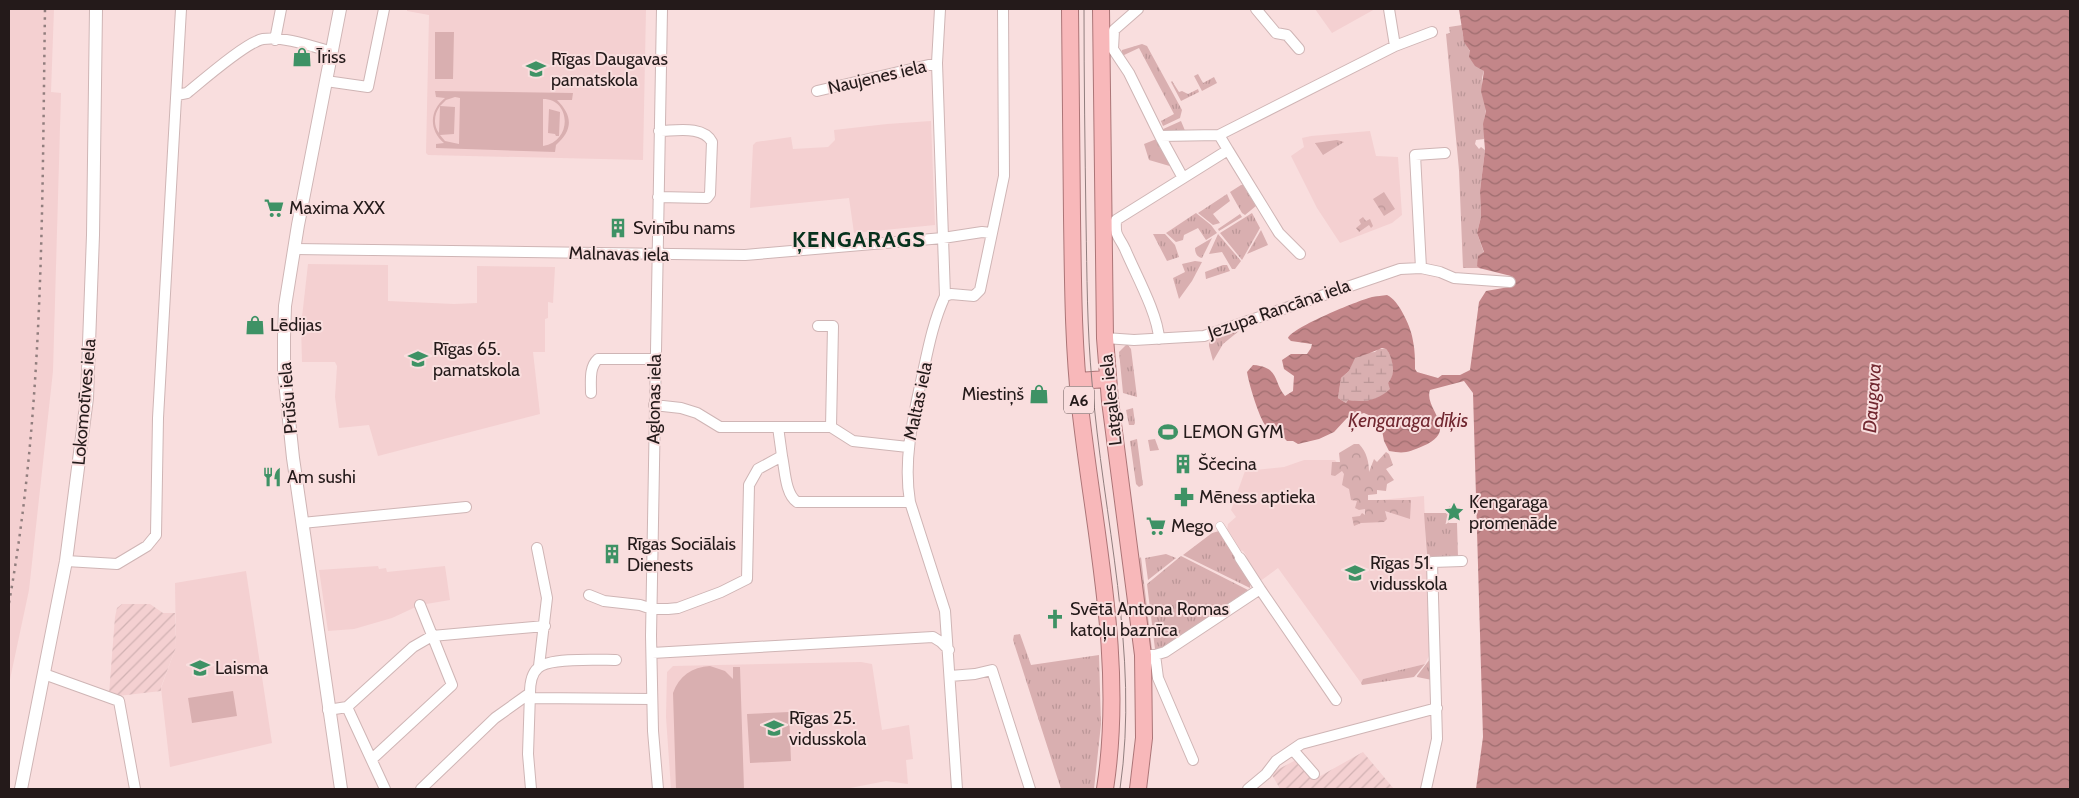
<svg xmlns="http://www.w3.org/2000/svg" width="2079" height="798" font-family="Cabin,sans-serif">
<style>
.built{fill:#f4d0d1}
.industrial{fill:url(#industrial-furrows)}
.grass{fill:url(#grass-tufts)}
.forest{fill:url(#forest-crowns)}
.wetland{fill:url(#wetland-marsh)}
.pitch{fill:#d9afb0;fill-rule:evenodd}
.water{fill:url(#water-waves);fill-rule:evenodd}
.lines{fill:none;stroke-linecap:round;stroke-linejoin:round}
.pedestrian-casing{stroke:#cfb5b5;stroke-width:9}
.minor-casing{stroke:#cfb5b5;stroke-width:12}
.tertiary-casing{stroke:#cfb5b5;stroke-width:14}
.trunk-casing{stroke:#ac7577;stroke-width:18}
.pedestrian{stroke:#fff;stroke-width:8}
.minor{stroke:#fff;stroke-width:10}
.tertiary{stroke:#fff;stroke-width:12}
.trunk{stroke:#f8b8ba;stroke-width:16}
.tram{stroke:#917e7e;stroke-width:1}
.rail{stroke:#917e7e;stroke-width:2.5;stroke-dasharray:2.5 5;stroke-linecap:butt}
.labels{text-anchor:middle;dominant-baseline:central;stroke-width:4;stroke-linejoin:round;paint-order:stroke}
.shield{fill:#f9dede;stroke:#645555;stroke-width:1}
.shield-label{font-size:16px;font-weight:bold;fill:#241a1a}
.poi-label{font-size:18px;fill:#241a1a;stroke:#f9dede;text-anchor:start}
.street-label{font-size:18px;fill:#241a1a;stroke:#f9dede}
.water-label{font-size:19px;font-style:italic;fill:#712730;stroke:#f9dede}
.district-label{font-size:22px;font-weight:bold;letter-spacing:1px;fill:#07321d;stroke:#f9dede}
</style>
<defs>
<pattern id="industrial-furrows" width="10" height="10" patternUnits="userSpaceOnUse" patternTransform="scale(1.25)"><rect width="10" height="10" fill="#f4d0d1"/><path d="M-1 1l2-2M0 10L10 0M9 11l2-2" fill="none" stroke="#d1b2b3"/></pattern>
<pattern id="grass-tufts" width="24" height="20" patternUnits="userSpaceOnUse" patternTransform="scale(1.25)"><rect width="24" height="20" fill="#d9afb0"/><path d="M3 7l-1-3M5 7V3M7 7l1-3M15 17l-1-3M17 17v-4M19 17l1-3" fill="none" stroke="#ba9697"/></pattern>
<pattern id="forest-crowns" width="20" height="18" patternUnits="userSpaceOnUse" patternTransform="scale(1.25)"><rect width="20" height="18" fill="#d9afb0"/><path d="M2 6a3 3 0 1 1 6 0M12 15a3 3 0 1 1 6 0" fill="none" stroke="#ba9697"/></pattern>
<pattern id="wetland-marsh" width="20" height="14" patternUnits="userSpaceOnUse" patternTransform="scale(1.25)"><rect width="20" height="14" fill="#d9afb0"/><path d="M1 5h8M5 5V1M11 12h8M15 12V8" fill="none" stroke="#ba9697"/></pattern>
<pattern id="water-waves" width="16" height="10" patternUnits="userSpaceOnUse" patternTransform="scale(1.25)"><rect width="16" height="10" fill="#c38689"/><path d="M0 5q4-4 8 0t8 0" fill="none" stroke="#9e6d6f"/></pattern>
</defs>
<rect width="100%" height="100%" fill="#f9dede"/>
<path class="built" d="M9,9h45l-3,83 10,1 -8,278 -24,219 -20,94z
M407,9h239l-3,151 -215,-5 -2,-2 3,-138 -22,-4z
M1315,9h60l-43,24z
M931,121l4,104 -81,8 -5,-35 -99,10 3,-63 3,-3 35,-5 2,12 35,-2 7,-7 -1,-10 53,-6z
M1370,131l6,25 22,1 4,58 -10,8 -52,20 -23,-35 -26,-52 13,-9 -2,-9 9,-2z
M308,264l80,1v36l66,3 23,-1v-37l78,1 -2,36 -5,-1v16l-3,1v33h-12l7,62 -162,42 -9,-31 -30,3 -4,-31 2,-31 -2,-4h-33l-1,-36z
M1304,460h31l33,41 56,-5 6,158 -5,10 -62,15 -2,4 -83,-115 -19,14 -10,-16 -3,-11 -3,-4 -3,-1 -13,-20 1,-6 8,-7 -5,-7 14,-39 39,-4z
M378,566l1,3 7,-1 1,4 58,-6 5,34 -30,5 -28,13 -38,11 -26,2 -9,-61z
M246,571l26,172 -102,24 -9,-79 15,-41 -1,-64z
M861,662l11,2 10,66 27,-5 4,34 -7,1 2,24 -22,-3 -41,8h-174l-5,-72 1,-45 6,-6z"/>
<path class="industrial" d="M122,604h28l13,9h12l1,34 -15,40v4l-43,5 -9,-2 6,-77 2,-9z
M1363,752l31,37h-114l-9,-16 25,-13 4,1 15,18z"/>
<path class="grass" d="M1462,25c-1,17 12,33 22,46 -5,13 0,23 2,36 0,6 -2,10 -2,16 -1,5 1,10 0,16l-8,1 -1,4 4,5 2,-2 4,3 -5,41 1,26 -4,16 7,20 -7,12 2,3h-16l-4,-98 -13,-136 4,-1 -1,-6z
M1142,44l5,2 35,64 -2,8 -17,8 -2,-5 13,-7 -35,-66 -17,8v-6z
M1198,74l5,9 11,-6 3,6 -15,8 -8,-15z
M1172,81l7,11 3,-1 6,3 10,-5 1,3 -18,9 -10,-19z
M1181,121l5,12 -22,-1 -3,-2z
M1159,138l14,29 -24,-7 -5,-16z
M1337,140l7,2 -21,13 -8,-12z
M1241,185h2l13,21 -11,9 -3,-2 -12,-21z
M1227,194l3,7 -17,13 7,9 -7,2 -15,-12z
M1196,213l15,12 6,8 -11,7 -8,-12 -14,7 -1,5 -7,2 -10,-9z
M1252,213l8,15 -18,32 -22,-27z
M1240,214l2,3 -23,14 -1,-2z
M1261,230l7,15 -21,9z
M1153,234h12l10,11 4,12 -12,4z
M1218,234l23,27 -6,8h-3l-10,-17 -13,2z
M1212,238l-10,20c-5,-1 -7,-5 -7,-10z
M1195,261l7,1 -10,19 -13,18 -6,-21 12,-6 -3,-8z
M1223,265h4l3,6 -24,8 -1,-7z
M1245,326l-22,18 -10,17 -4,-15v-7z
M1127,344l4,5 6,48 -14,-4 -4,-41z
M1133,408l2,15 -1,2h-5l-3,-15z
M1137,439l6,46 -4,2 -3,-3 -6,-43z
M1155,439l4,11 -9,1 -2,-11z
M1449,506l4,7 5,1v5l-10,1 1,3h8l1,34 -31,-1 -3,-43h25z
M1219,531l32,50 -1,7 -67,-33 29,-22z
M1166,554l10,4 -28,22 -3,-22z
M1181,556l67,34 -86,59h-7l-8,-65z
M1141,557l11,93 -3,-1 -10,-90z
M1020,634l11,31 68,-10 2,69 -7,65h-33l-48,-149 1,-5z
M1430,659l2,21 -15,-3v-1z
M1425,664l-11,13 -52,8 -1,-2 2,-4z"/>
<path class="forest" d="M1384,192l11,17 -11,7 -11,-17z
M1363,217l3,4 4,-2 3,7 -2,2 -2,-3 -10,7 -3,-4 5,-4 -2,-4z
M1354,444h5c8,8 10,19 10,28l5,-13 3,3 9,-10 3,2 4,11 -7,4 8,11 -7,4 -1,7 -9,-1v4l-9,1v5h43l-1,19 -25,-8 2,8 -3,3 -23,1 -7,3 -2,-9 8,-1 2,-3 3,2v-6l-6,1 -4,-2 2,-7 -6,-1 -2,-11 -7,-4 2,-11 -2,-3 -7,5 -4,-1 1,-13h8l-1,-9z"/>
<path class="wetland" d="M1378,349h8c5,5 10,20 6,28 -1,2 -3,4 -4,6l3,6c-13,12 -27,14 -43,11l-2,3 -8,-5 3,-20 8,-7 5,-13 11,-5 10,-1z"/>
<path class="pitch" d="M435,32h19l-1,47h-18z
M435,91l138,2 -1,7h-15c16,16 16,30 -1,45l-1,7 -119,-4v-4l8,-1c-16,-14 -14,-33 1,-45l-9,-1zM455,97l5,1 -1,46 -14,-3 -5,-6 14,-1 1,-27 -15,-1 6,-6zM543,99c28,0 30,42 0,47zM440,106l-1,27c-6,-8 -5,-19 1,-27z
M549,109l11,3 -1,24h-3l-1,-2 -7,-1z
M710,666l15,5 8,8v-12h7l4,122h-68l-3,-96c6,-17 19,-26 37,-27z
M233,691l4,25 -45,7 -4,-25z
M789,712l2,49 -41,2 -3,-49z"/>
<path class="water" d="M1459,9h611v780h-594l7,-52 -10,-344 -9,-12 -34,9c-7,19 31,40 -7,56 -14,6 -18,8 -34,5l-5,-10 -3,-16 -8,-8 -9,-4 -17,5 -13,14 -15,7 -21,5 -5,-3h-6c-5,-6 -16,-9 -21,-15 -7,-8 -17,-42 -19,-54l6,-7c27,2 20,17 32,31l8,-5 1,-15 -10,-7 -2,-9 9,-6h16l4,-6 1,-4 -21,-3 -3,-3c5,-11 69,-37 84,-41 5,-1 10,-1 15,-2 12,5 25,34 26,46 2,9 2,19 2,28l2,3 21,6 4,-3h18l10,-5 9,-68 7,-11 23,-4 2,-11 -32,-8 -2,-2 1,-10 6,-4 -7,-19 4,-16 -1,-26 5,-41 -2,-26 3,-13 -5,-20 3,-20 -9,-5 -6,-9 1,-6 -6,-9zM1382,348l4,1c5,5 9,20 6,27 -1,3 -3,5 -4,7l2,6c-12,11 -26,14 -42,11l-2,3 -8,-5 3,-20 8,-7 6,-13c9,-3 18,-6 27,-10z"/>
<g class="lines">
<defs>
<path id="pedestrian" d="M1220,526l20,32"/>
<path id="minor" d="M940,9l-3,54 8,233c-12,26 -17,53 -23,81 -9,41 -19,83 -12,125l35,109 12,178
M1138,9l-24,21 -1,19 16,24 31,63 59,-1 176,-89 37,-14
M1256,9l20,24 11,2 12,14
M1389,9l6,37
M275,40l6,-31
M326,81l42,6 16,-78
M817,91l120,-28
M177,95l10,-2c15,-12 59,-51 76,-54 21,-3 48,7 69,13
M1160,136l23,42
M1228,150l51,83 21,21
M658,197l49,1 3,-4 2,-52c-9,-17 -37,-11 -53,-11
M294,249l451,6 198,-17 39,-6 9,1
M1421,268l-6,-113 30,-2
M945,296l6,-2 23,2 6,-6 24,-114 -1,-167
M818,326h15l-2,101 22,14 55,6
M1105,338l29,2 70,-4 196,-67 21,-1 19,4 14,6 56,4
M1159,339c-1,-25 -24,-66 -34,-90 -7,-15 -10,-11 -9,-29l112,-70 -9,-15
M591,393c0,-12 -2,-26 7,-34h57
M778,427h53
M782,456c3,13 3,38 15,46h113
M302,523l164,-16
M537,548l10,50 -8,68
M1240,558l20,31
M66,561l51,3 30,-18 9,-11 2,-117 23,-409
M589,595l15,6 36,4 12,4h16l10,-1 43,-16 26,-13 2,-94 9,-16 24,-13 -4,-29h-58l-23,-14 -16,-5 -27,-3
M652,653l281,-16 8,5 8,8
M1143,655h12l10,-3 95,-63 76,111
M1155,655l3,23 35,82
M44,674l75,27 16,88
M950,676l25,-2 17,-4 38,119
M530,693l-2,61 3,35
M530,698l122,1
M347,707l38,82
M328,710l19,-3 66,-60 19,-11 113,-10
M1293,750l21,24
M372,759l80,-74 -32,-80
M421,789l74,-71 35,-25c0,-9 1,-19 8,-25 11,-11 62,-8 78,-8
M658,789l-5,-58 -2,-95 11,-627
M1248,789l18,-15 10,-13 25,-17 136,-36
M1426,789l11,-50 -5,-177 30,-1"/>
<path id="tertiary" d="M340,9l-42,216 -13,81 -1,31v35l9,86 48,331
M21,789l45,-228 21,-163 6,-163 3,-226"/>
<path id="trunk" d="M1070,9c1,69 1,139 2,208 1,63 1,126 8,189 14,128 45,254 25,383
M1101,9l4,329 5,63 33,254 1,83 -6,51
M1078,381l29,-2"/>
</defs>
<use href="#pedestrian" class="pedestrian-casing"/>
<use href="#minor" class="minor-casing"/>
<use href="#tertiary" class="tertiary-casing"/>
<use href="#trunk" class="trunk-casing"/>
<use href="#pedestrian" class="pedestrian"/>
<use href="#minor" class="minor"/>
<use href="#tertiary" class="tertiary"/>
<use href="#trunk" class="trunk"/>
<path class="tram" d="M1084,9c0,71 1,141 2,212 1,54 1,108 6,161 11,136 48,271 28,407"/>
<path class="rail" d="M9,603c35,-196 33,-396 36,-594"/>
</g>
<defs>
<symbol id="shop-bare" viewBox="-9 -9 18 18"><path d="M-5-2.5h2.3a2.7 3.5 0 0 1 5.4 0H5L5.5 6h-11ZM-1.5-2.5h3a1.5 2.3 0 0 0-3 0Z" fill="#3e9265" stroke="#f9dede" stroke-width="2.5" paint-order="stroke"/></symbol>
<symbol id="school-bare" viewBox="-9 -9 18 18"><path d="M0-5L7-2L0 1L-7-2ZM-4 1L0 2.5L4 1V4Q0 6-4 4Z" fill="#3e9265" stroke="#f9dede" stroke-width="2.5" paint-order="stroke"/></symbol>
<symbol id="supermarket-bare" viewBox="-9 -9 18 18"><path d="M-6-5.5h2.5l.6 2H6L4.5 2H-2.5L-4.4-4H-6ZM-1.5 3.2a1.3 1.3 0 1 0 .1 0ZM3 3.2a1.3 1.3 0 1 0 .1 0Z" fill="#3e9265" stroke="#f9dede" stroke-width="2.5" paint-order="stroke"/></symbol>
<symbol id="building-bare" viewBox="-9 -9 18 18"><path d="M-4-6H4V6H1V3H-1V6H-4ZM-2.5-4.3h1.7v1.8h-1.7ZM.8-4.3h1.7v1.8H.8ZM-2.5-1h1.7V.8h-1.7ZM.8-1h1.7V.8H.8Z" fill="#3e9265" stroke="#f9dede" stroke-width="2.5" paint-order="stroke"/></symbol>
<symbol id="stadium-bare" viewBox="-9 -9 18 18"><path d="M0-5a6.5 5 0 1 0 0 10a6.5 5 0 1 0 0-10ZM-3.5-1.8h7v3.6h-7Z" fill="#3e9265" stroke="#f9dede" stroke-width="2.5" paint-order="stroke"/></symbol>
<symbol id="restaurant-bare" viewBox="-9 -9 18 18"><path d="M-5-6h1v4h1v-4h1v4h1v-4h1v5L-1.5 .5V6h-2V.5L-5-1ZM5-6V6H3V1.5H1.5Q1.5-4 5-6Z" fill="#3e9265" stroke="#f9dede" stroke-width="2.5" paint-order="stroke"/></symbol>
<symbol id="pharmacy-bare" viewBox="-9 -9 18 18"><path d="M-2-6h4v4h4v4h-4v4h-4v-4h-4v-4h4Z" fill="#3e9265" stroke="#f9dede" stroke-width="2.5" paint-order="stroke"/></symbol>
<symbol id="sight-bare" viewBox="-9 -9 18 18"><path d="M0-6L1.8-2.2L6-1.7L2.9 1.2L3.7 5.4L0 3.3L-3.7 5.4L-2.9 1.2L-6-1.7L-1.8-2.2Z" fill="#3e9265" stroke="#f9dede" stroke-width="2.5" paint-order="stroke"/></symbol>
<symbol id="church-bare" viewBox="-9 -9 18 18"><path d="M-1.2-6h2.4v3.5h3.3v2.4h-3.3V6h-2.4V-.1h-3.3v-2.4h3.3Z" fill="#3e9265" stroke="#f9dede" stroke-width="2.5" paint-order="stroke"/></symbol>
</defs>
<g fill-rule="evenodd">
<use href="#shop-bare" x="288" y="43" width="28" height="28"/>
<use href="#school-bare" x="522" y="55" width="28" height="28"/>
<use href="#supermarket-bare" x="260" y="194" width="28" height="28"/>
<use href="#building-bare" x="604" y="214" width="28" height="28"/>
<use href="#shop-bare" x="241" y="311" width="28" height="28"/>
<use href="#school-bare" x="404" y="345" width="28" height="28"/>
<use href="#shop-bare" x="1025" y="380" width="28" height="28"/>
<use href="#stadium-bare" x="1154" y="418" width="28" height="28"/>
<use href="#building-bare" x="1169" y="450" width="28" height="28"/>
<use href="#restaurant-bare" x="258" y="463" width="28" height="28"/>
<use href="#pharmacy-bare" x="1170" y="483" width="28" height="28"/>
<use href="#sight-bare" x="1440" y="498" width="28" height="28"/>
<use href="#supermarket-bare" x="1142" y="512" width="28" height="28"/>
<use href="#building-bare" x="598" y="540" width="28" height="28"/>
<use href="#school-bare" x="1341" y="559" width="28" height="28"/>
<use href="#church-bare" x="1041" y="605" width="28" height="28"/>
<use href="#school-bare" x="186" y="654" width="28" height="28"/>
<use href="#school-bare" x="760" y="714" width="28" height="28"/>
</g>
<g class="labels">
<rect class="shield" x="1064" y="386.5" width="30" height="27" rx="4"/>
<g class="shield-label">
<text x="1079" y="400">A6</text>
</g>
<g class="poi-label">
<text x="317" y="57">Īriss</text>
<text x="551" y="59">Rīgas Daugavas<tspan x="551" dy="21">pamatskola</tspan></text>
<text x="289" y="208">Maxima XXX</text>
<text x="633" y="228">Svinību nams</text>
<text x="270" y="325">Lēdijas</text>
<text x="433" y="349">Rīgas 65.<tspan x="433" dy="21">pamatskola</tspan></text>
<text x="1024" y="394" text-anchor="end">Miestiņš</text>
<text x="1183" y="432">LEMON GYM</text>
<text x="1198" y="464">Ščecina</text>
<text x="287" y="477">Am sushi</text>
<text x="1199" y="497">Mēness aptieka</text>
<text x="1469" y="502">Ķengaraga<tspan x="1469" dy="21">promenāde</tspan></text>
<text x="1171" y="526">Mego</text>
<text x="627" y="544">Rīgas Sociālais<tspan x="627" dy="21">Dienests</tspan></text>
<text x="1370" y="563">Rīgas 51.<tspan x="1370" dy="21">vidusskola</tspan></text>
<text x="1070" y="609">Svētā Antona Romas<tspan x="1070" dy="21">katoļu baznīca</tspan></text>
<text x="215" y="668">Laisma</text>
<text x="789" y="718">Rīgas 25.<tspan x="789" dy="21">vidusskola</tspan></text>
</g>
<g class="street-label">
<text transform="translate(877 77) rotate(-13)">Naujenes iela</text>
<text transform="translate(619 254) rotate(1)">Malnavas iela</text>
<text transform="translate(1279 309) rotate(-19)">Jezupa Rancāna iela</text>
<text transform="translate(288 398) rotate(-95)">Prūšu iela</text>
<text transform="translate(654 399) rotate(-89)">Aglonas iela</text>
<text transform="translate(1111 400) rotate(-96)">Latgales iela</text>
<text transform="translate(918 401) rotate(-78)">Maltas iela</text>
<text transform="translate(84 402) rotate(-85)">Lokomotīves iela</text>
</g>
<g class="water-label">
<text transform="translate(1872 398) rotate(-86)">Daugava</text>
<text x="1408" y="420">Ķengaraga dīķis</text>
</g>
<g class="district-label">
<text x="859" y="239">ĶENGARAGS</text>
</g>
</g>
<rect width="2079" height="798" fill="none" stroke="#241a1a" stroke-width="20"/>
</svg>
